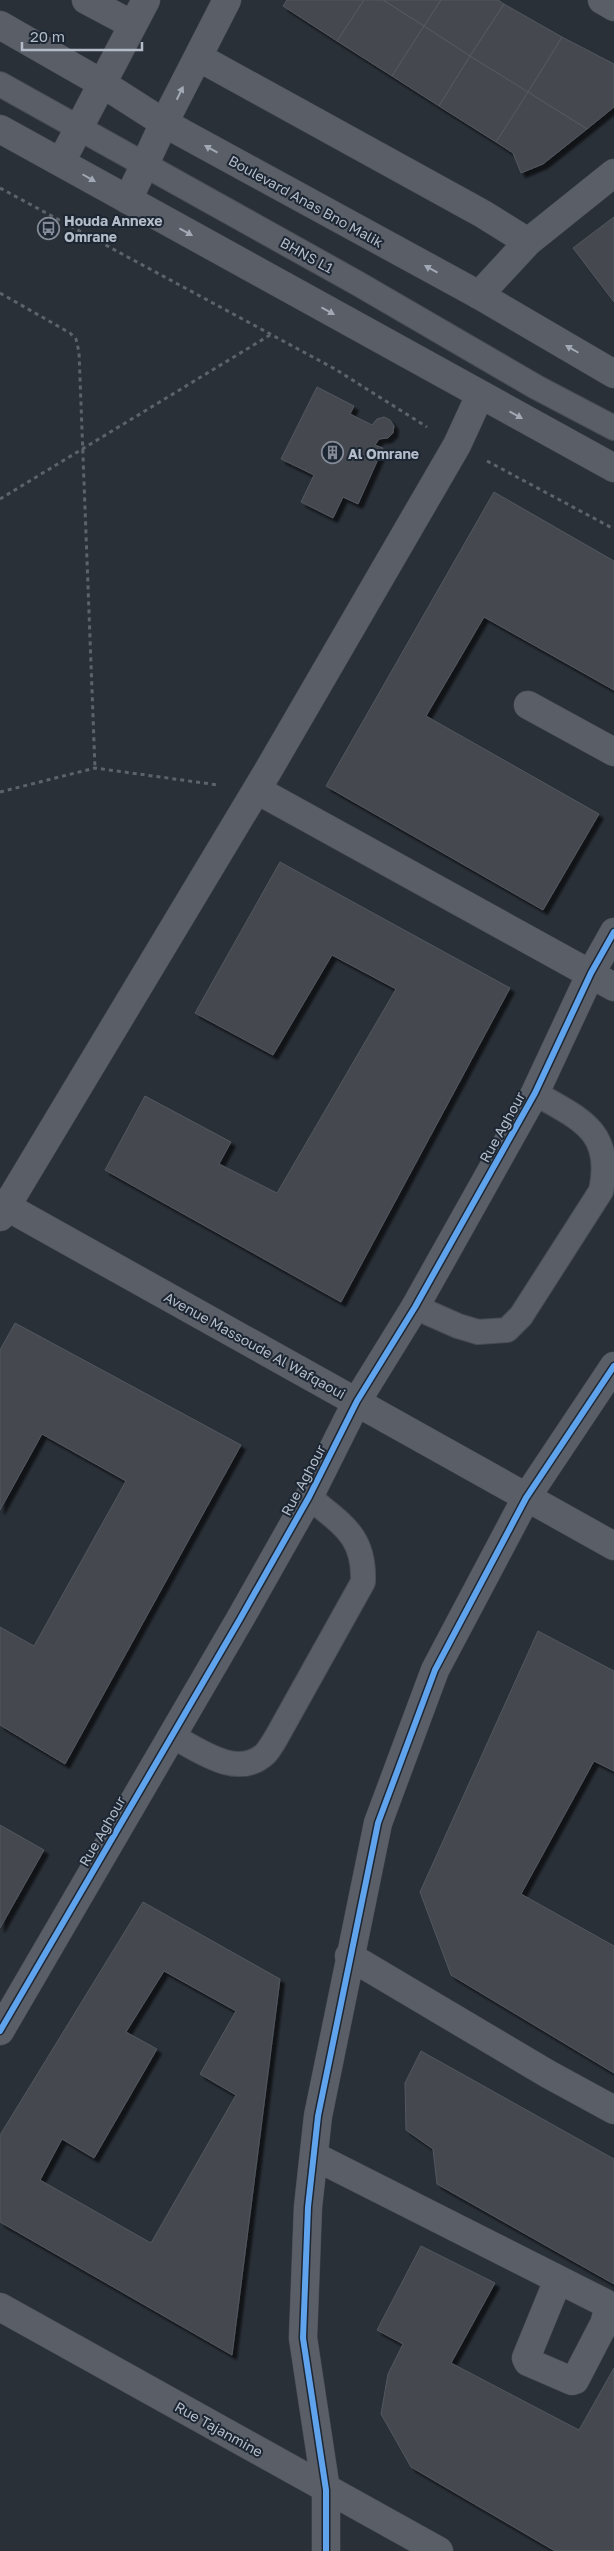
<svg xmlns="http://www.w3.org/2000/svg" width="614" height="2551" font-family="'Golos Text',sans-serif">
<style>
.building{fill:#444950;stroke:#52575f;fill-rule:evenodd;filter:url(#shadow)}
.lines{fill:none;stroke-linecap:round;stroke-linejoin:round}
.service-casing{stroke:#484c53;stroke-width:26}
.minor-casing{stroke:#484c53;stroke-width:29}
.tertiary-casing{stroke:#484c53;stroke-width:29}
.path{stroke:#5d636a;stroke-width:3;stroke-dasharray:4 4;stroke-linecap:butt}
.service{stroke:#5a5e66;stroke-width:24}
.minor{stroke:#5a5e66;stroke-width:28}
.tertiary{stroke:#5a5e66;stroke-width:28}
.cycleway-casing{stroke:#1d2633;stroke-width:9}
.cycleway{stroke:#60a3ed;stroke-width:6}
.oneway{fill:#a2a9b5}
.labels{text-anchor:middle;dominant-baseline:central;stroke-width:4;stroke-linejoin:round;paint-order:stroke}
.street-label{font-size:14px;fill:#b4bcc9;stroke:#1d2633}
.poi-label{font-size:14px;font-weight:bold;fill:#b4bcc9;stroke:#1d2633;text-anchor:start}
</style>
<defs>
<filter id="shadow"><feDropShadow dx="4.5" dy="4.5" stdDeviation="1" flood-color="#0009"/></filter>
</defs>
<rect width="100%" height="100%" fill="#2a3038"/>
<path class="building" d="M287,0h77l-27,41 -54,-35z
M364,0h19l41,26 -32,50 -55,-35z
M383,0h58l-17,26z
M441,0h57l6,4 -34,52 -46,-30z
M504,4l58,33 -34,55 -58,-36z
M424,26l46,30 -31,50 -47,-30z
M562,37l52,27v43l-27,22 -59,-37z
M470,56l58,36 -32,50 -57,-36z
M528,92l59,37 -44,35 -22,9 -8,-20 -17,-11z
M614,217v85l-41,-54z
M317,387l37,19 -4,8 22,11 5,-6 7,-2 6,3 4,6 -1,7 -5,5 -9,1 -4,6 8,3 -25,56 -15,-7 -10,21 -32,-16 13,-27 -33,-16z
M494,492l120,69v129l-130,-73 -58,99 173,98 -56,96 -217,-124z
M280,862l230,126 -169,314 -236,-132 40,-74 86,46 -12,22 58,29 119,-204 -64,-34 -59,100 -78,-42z
M15,1323l226,122 -176,319 -65,-39v-98l34,19 92,-165 -84,-47 -42,76v-160z
M538,1631l76,40v100l-20,-10 -73,133 93,52v127l-163,-98 -31,-83z
M0,1825l44,25 -44,78z
M143,1902l137,77 -48,376 -232,-133v-87zM164,1971l72,40 -36,63 36,21 -85,148 -111,-63 22,-41 32,19 63,-109 -31,-17z
M421,2051l193,108v125l-177,-100 -4,-35 -27,-19 -1,-47z
M421,2246l74,37 -44,80 128,67 35,-62v183h-59l-144,-84 -30,-53 7,-40 15,-30 -26,-14z"/>
<g class="lines">
<defs>
<path id="service" d="M0,84l357,199 179,104 78,41
M415,1307l43,19 20,6 29,-2 14,-14 80,-125c13,-61 -22,-72 -66,-98
M172,1736c26,13 65,44 93,18 4,-4 8,-11 11,-16l87,-156c2,-47 -22,-58 -54,-85"/>
<path id="minor" d="M86,0l47,25
M602,0l12,7
M198,57l285,157 45,28
M61,162l85,-162
M128,200l36,-77 63,-123
M479,295l49,-53 86,-69
M528,705l86,47
M257,790l357,197
M0,1203l614,343
M0,1217l269,-448 188,-324 23,-50
M349,1956l199,118 66,36
M0,2031l240,-412 69,-122 48,-96 58,-94 120,-214 56,-120 23,-41
M314,2156l291,147 2,11 -3,10 -29,56 -3,1 -44,-19 -2,-4 32,-78
M0,2307l439,244
M326,2551v-61l-23,-152 5,-131 10,-91 60,-293 57,-153 91,-172 88,-132"/>
<path id="tertiary" d="M0,25l103,59 61,39 315,172 135,79
M0,129l614,339"/>
</defs>
<use href="#service" class="service-casing"/>
<use href="#minor" class="minor-casing"/>
<use href="#tertiary" class="tertiary-casing"/>
<path class="path" d="M0,188l335,181 92,58
M0,293l70,40 6,6 3,13 16,416
M487,461l127,68
M0,499l270,-164
M0,792l95,-24 123,17"/>
<use href="#service" class="service"/>
<use href="#minor" class="minor"/>
<use href="#tertiary" class="tertiary"/>
<defs>
<path id="cycleway" d="M0,2031l240,-412 69,-122 48,-96 58,-94 120,-214 56,-120 23,-41
M326,2551v-61l-23,-152 5,-131 10,-91 60,-293 57,-153 91,-172 88,-132"/>
</defs>
<use href="#cycleway" class="cycleway-casing"/>
<use href="#cycleway" class="cycleway"/>
</g>
<defs><path id="oneway-solid" d="M-6-.8H1V-3.2L6.5 0L1 3.2V.8H-6Z" transform="scale(1.25)"/></defs>
<g class="oneway">
<use href="#oneway-solid" transform="translate(180 93) rotate(-64)"/>
<use href="#oneway-solid" transform="translate(211 149) rotate(-151)"/>
<use href="#oneway-solid" transform="translate(89 178) rotate(30)"/>
<use href="#oneway-solid" transform="translate(186 232) rotate(29)"/>
<use href="#oneway-solid" transform="translate(431 269) rotate(-151)"/>
<use href="#oneway-solid" transform="translate(328 311) rotate(29)"/>
<use href="#oneway-solid" transform="translate(572 349) rotate(-150)"/>
<use href="#oneway-solid" transform="translate(516 415) rotate(29)"/>
</g>
<defs>
<symbol id="bus-ring" viewBox="-11 -11 22 22"><circle r="9.5" fill="#1d2633" stroke="#848b96" stroke-width="1.5"/><path d="M-5-6H5V4H4V6H2V4H-2V6H-4V4H-5ZM-3.5-4V0h7V-4ZM-3.5 1.2v1.5H-2V1.2ZM2 1.2v1.5H3.5V1.2Z" fill="#848b96"/></symbol>
<symbol id="building-ring" viewBox="-11 -11 22 22"><circle r="9.5" fill="#1d2633" stroke="#848b96" stroke-width="1.5"/><path d="M-4-6H4V6H1V3H-1V6H-4ZM-2.5-4.3h1.7v1.8h-1.7ZM.8-4.3h1.7v1.8H.8ZM-2.5-1h1.7V.8h-1.7ZM.8-1h1.7V.8H.8Z" fill="#848b96"/></symbol>
</defs>
<g fill-rule="evenodd">
<use href="#bus-ring" x="36" y="216" width="25" height="25"/>
<use href="#building-ring" x="320" y="440" width="25" height="25"/>
</g>
<g class="labels">
<g class="street-label">
<text transform="translate(306 201) rotate(29)">Boulevard Anas Bno Malik</text>
<text transform="translate(307 255) rotate(29)">BHNS L1</text>
<text transform="translate(502 1127) rotate(-61)">Rue Aghour</text>
<text transform="translate(255 1345) rotate(29)">Avenue Massoude Al Wafqaoui</text>
<text transform="translate(303 1480) rotate(-62)">Rue Aghour</text>
<text transform="translate(102 1831) rotate(-60)">Rue Aghour</text>
<text transform="translate(219 2429) rotate(29)">Rue Tajanmine</text>
</g>
<g class="poi-label">
<text x="64" y="220">Houda Annexe<tspan x="64" dy="16">Omrane</tspan></text>
<text x="348" y="453">Al Omrane</text>
</g>
</g>
<path d="M22 42v8h120v-8" fill="none" stroke="#b4bcc9" stroke-width="2.5"/>
<text x="30" y="42" font-size="15" fill="#b4bcc9" stroke="#1d2633" stroke-width="4" paint-order="stroke">20 m</text>
</svg>
